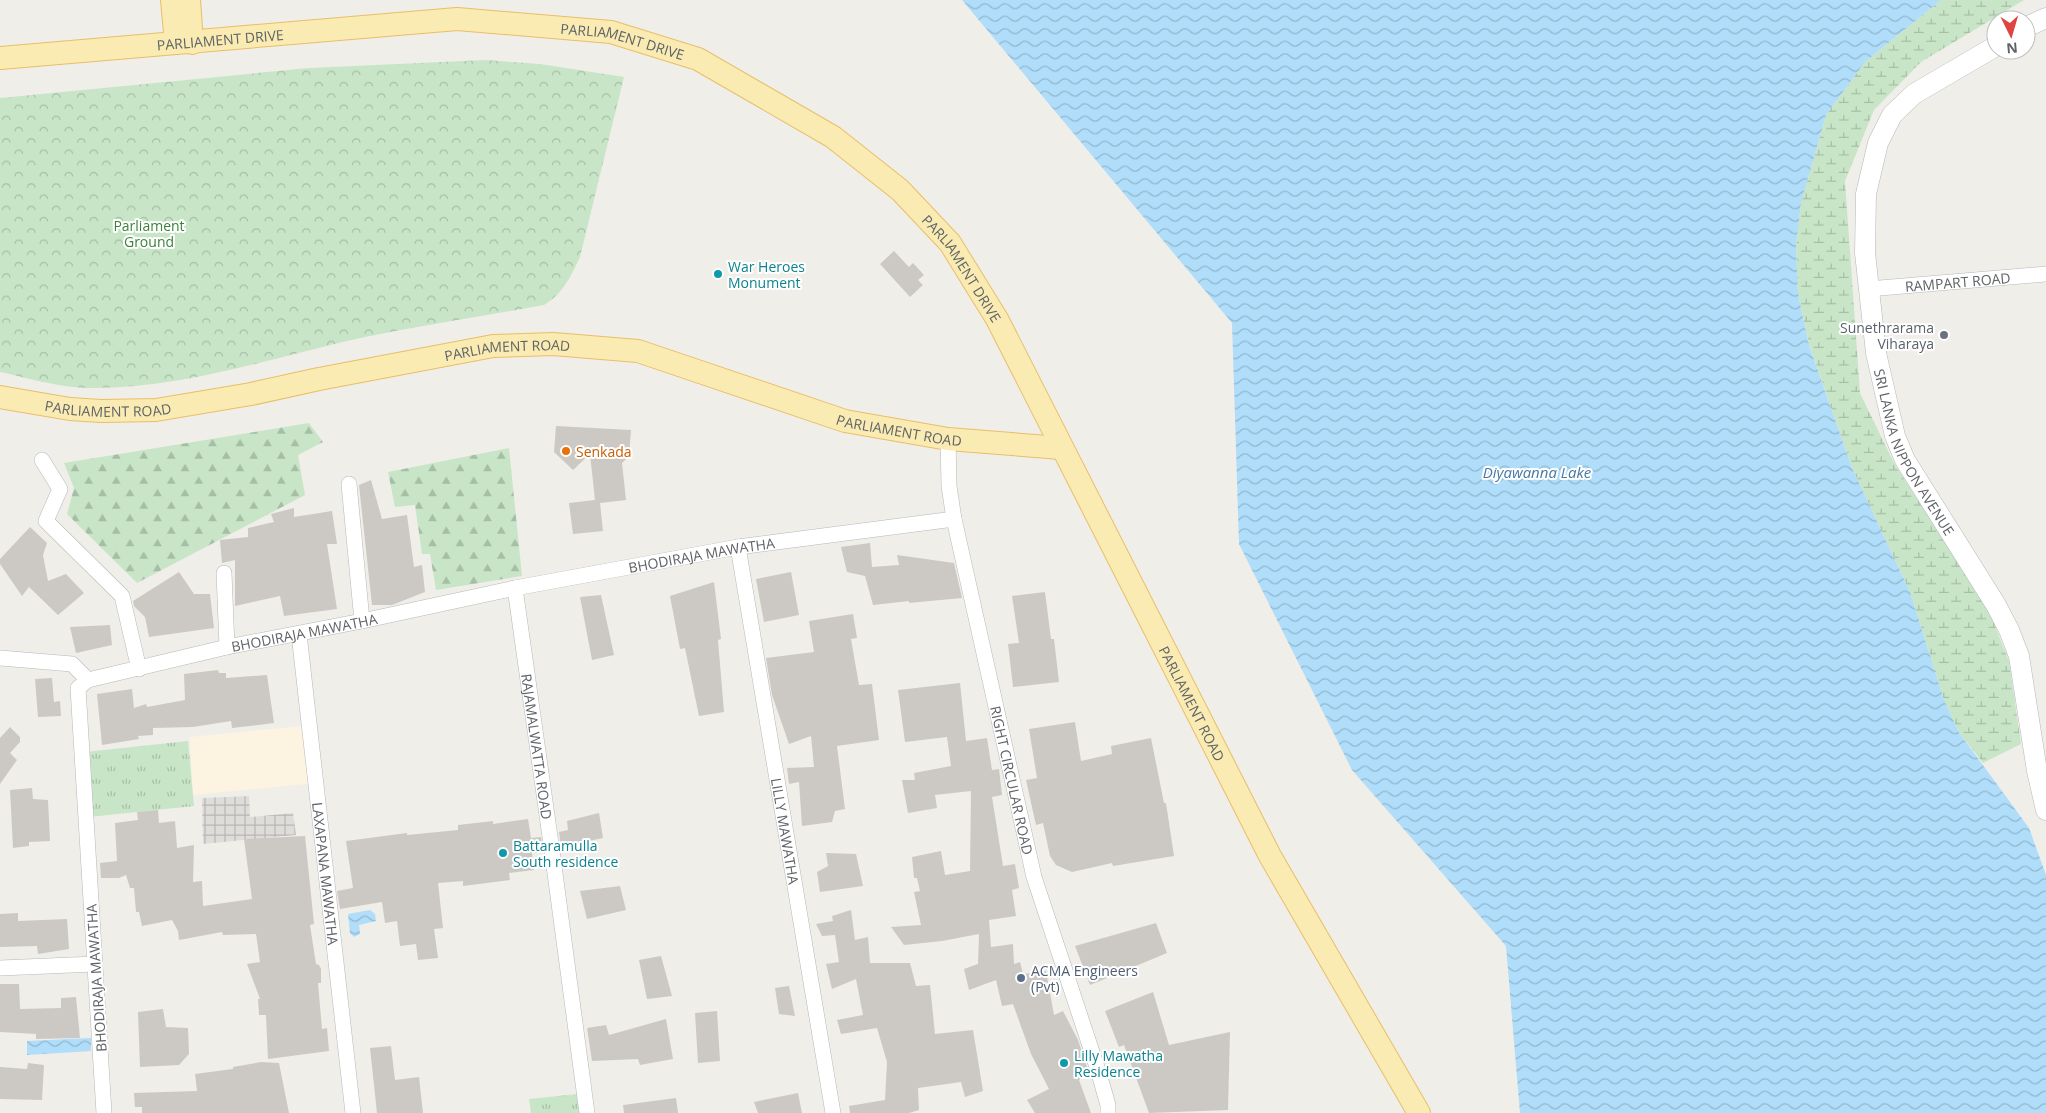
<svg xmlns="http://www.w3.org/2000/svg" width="2046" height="1113" font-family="'Open Sans',sans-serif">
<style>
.commercial{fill:#fcf4e1}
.industrial{fill:url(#industrial-grid)}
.grass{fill:url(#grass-tufts)}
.forest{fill:url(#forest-firs)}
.wetland{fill:url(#wetland-marsh)}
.park{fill:url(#park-crowns)}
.water{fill:url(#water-waves)}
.building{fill:#ccc9c4}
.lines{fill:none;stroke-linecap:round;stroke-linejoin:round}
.street-casing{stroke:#b5b8bb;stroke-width:16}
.secondary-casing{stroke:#b4b7bb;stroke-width:21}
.primary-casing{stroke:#e9be68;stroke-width:24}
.street{stroke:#fff;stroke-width:15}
.secondary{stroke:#fff;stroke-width:20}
.primary{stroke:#faebb3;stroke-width:22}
.culture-dot{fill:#0f9aa8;stroke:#fff;stroke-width:2}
.worship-dot{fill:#6b7280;stroke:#fff;stroke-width:2}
.food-dot{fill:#e8710a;stroke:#fff;stroke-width:2}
.service-dot{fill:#5c6f8a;stroke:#fff;stroke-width:2}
.labels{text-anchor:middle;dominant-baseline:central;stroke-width:4;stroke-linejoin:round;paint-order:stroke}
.street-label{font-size:14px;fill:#5f6367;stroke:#fff}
.park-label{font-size:14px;fill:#3b823b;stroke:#fff}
.culture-label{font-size:14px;fill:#0d838f;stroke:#fff;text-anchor:start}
.worship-label{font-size:14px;fill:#5b616d;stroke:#fff;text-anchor:end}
.food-label{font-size:14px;fill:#c56008;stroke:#fff;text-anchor:start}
.service-label{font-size:14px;fill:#4e5e75;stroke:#fff;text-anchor:start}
.water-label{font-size:15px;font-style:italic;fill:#4779a3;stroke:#fff}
</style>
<defs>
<pattern id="industrial-grid" width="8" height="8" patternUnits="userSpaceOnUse" patternTransform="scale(1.25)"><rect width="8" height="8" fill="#dfddda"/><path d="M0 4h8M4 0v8" fill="none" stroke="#b8b7b5"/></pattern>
<pattern id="grass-tufts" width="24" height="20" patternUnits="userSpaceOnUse" patternTransform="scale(1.25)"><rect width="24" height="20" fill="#c8e6c7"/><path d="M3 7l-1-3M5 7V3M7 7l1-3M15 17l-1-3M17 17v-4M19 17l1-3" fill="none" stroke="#a6bea5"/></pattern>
<pattern id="forest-firs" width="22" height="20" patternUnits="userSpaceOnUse" patternTransform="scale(1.25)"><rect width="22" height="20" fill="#c8e6c7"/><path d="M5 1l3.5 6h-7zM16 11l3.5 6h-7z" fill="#a6bea5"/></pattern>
<pattern id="wetland-marsh" width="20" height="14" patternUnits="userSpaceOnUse" patternTransform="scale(1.25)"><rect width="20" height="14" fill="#c8e6c7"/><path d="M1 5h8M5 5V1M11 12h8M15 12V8" fill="none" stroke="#a6bea5"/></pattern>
<pattern id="park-crowns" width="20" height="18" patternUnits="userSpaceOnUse" patternTransform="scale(1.25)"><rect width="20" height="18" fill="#c8e6c7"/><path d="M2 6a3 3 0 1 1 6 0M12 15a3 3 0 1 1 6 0" fill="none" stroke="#a6bea5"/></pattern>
<pattern id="water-waves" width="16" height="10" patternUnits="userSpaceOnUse" patternTransform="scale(1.25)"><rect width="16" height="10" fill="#afddfa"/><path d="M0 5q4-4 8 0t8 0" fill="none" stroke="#92b7ce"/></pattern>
</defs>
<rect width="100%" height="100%" fill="#f0eee8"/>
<path class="commercial" d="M303,726l13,57 -123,12 -3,-58z"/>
<path class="industrial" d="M249,796l1,21 43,-4 3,22 -93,9 -1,-46z"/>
<path class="grass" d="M188,741l6,65 -105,11 -4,-65z
M577,1094l2,19h-48l-2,-14z"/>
<path class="forest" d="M309,423l14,19 -25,13 7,40 -168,88 -70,-69 7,-26 -10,-25z
M509,448l13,128 -86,14 -6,-36h-8l-7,-49 -20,2 -7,-35z"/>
<path class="wetland" d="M1941,0h83l-103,62 -47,48 -29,71 15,212 35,72 92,141 22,55 12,83 -38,19 -25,-32 -15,-34 -33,-105 -58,-124 -43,-124 -11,-50 -2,-49 5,-42 25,-88 39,-53z"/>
<path class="park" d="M485,60l55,4 84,13 -44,180c-9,19 -17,37 -36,48 -59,11 -120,20 -179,32 -91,20 -185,53 -279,51 -29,-1 -58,-10 -86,-16v-274l309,-30z"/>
<path class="water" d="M962,0h979l-76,62 -39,53 -25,88 -5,42 2,49 11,51 43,123 58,124 33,105 15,34 71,97 17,47v238h-526l-14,-167 -154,-176 -113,-226 -7,-221z
M370,910l5,4 1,7 -17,4 1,9 -6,3 -4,-4 -2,-19z
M91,1038v13l-64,4v-14z"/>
<path class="building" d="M894,251l15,16 4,-4 11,12 -6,5 5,5 -13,12 -30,-33z
M556,426l75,4 -2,26 -7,7 4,37 -26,3 3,28 -30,3 -4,-31 26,-3 -5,-46 -17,16 -19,-18z
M371,480l11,39 25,-4 7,52 8,-2 3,27 -33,13h-20l-13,-120z
M294,508v9l38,-6 5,33h-10l10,65 -53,7 -4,-20 -45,10v-46l-13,3 -2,-23 28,-3v-9l26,-6 -3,-8z
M30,527l17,16 -4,12 5,26 18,-7 18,19 -26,22 -29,-28 -7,9 -22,-32v-5z
M870,543l2,24 27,-2 -2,-10 57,8 8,35 -53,5v-2l-36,4 -8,-29 -18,-4 -6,-25z
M179,572l15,22h16l4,34 -65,9 -4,-20 -11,-11 -1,-5z
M791,572l8,43 -35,7 -8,-43z
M714,582l7,57 -3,1 6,72 -25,4 -14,-68 -5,1 -10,-53z
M1045,592l6,47h3l5,43 -46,5 -5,-43 11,-1 -7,-47z
M601,595l13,60 -22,5 -12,-63z
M853,614l4,24 -6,1 8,46 13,-1 7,56 -42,6 8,63 -10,2 -3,11 -30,4 -3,-44 -10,2 -2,-16 27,-1 -3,-31 -22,8 -17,-49 -6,-37 48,-6 -5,-31z
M110,625l2,20 -36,8 -6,-26z
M218,670l1,3h7v5l41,-3 7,48 -42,5 -1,-7 -38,6 -40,1v7l-15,1 1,3 -37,6 -5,-51 35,-5 2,19 12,-4 1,3 38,-7 -1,-26z
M52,678l2,24 6,-1 1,15 -23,1 -3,-38z
M960,683l6,58 21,-3 5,32 7,-1 3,26 -10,2 11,69 12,-2 4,24 -7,2 4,26 -27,4 2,27 22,-3 1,20 6,-2 3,12 23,-3 8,44 9,-4 15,29 11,33 -10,7 12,33h-56l-8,-13 22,-11 -18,-35 -18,-50 -11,2 -6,-26 -27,10 -5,-21 14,-5 1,-30 -37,7 -38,4 -13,-18 30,-2 -7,-33 6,-1 -3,-13h-3l-2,-21 29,-6 4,24 25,-4 1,-80 -36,4 2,13 -29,5 -6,-33h13l-1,-7 37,-7 -4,-29 -42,5 -7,-52z
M1075,722l6,39 31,-7 -1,-8 40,-8 13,65h2l8,53 -61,10 -1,-3 -40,9 -16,-7 -6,-9 -7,-33 -7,2 -10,-45 11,-2 -8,-49z
M10,727l10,10v5l-10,11 7,7 -17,24v-46z
M32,788l1,11 15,1 2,41 -21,1v4l-16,2 -3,-58z
M158,810l1,13 16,-2 2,27 17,-3 -1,37 9,-1 1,25 49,-7 -8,-60 61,-3 9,88 -4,1 6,39 3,1 2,4v14h-3l4,46 5,-1 2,23 -61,8 -2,-44h-7l-1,-16h2l-13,-35 13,-2 -4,-28 -33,1 -1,-3 -43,8 -1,-9 -6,-11 -30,6 -3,-14h-3l-2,-24h-4l-4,-13 -7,3h-18l-1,-15 17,-2 -2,-38 23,-3 -1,-8z
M599,813l4,25 -42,9 -2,-15 9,-2 -1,-9z
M528,819l3,19 10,-1 2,15 -11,1 2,17 -25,3 1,7 -47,6v-5l-25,2 5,45 -9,1 4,29 -20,2 -2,-16 -16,2 -3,-25 -12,2 -3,-21 -42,7 -3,-18 16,-3 -7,-47 61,-8v2l51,-5v-5l35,-4v3z
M826,853l30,1 7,32 -43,6 -3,-20 11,-6z
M620,886l6,24 -39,9 -7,-28z
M851,910l4,30 13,-3 2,26h40l6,23 14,-1 5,49 38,-4 10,61 -18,6 -4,-15 -43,6 1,22 -10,3h-59l-1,-7 36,-6 2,-38 -10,-34 -36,6 -4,-14 26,-5 -7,-36 -24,10 -6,-25 13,-2 -4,-27 -13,1 -6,-12 17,-3 -1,-5z
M18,913v8l49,-2 2,30 -31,5 -1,-8 -37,1v-33z
M1156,923l11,30 -77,32 -15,-39z
M661,956l11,40 -25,3 -8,-39z
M0,984h19l1,25 41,-1v-10l15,-1 4,41 -44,1v-5l-36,-2z
M789,986l6,30 -16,-2 -4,-26z
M1153,992l16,53 61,-13 -2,78 -79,3 -25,-68 -5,2 -14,-36z
M163,1009l3,18 22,1 1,26 -10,11 -39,2 -2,-55z
M717,1011l3,50 -22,2 -3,-50z
M666,1019l7,40 -33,6 -2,-6 -46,2 -5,-33 19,-3 3,10z
M391,1046l4,34 24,-3 4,36h-46l-7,-65z
M261,1062l18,1 10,50h-147v-6h-7l-1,-14 63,-2 -2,-17 38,-5v-2z
M28,1063l16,2 -2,35 -42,-1v-32l27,2z
M798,1093l4,20h-44l-4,-11z
M676,1098l2,15h-54l-1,-8z"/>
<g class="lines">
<defs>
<g id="street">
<path id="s1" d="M1868,289l178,-15"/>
<path id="s2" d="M948,439l1,47 5,33 80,358 64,193 10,35v8"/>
<path d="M42,460l18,29 -14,32 76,75 17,73"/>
<path d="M349,484l13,137"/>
<path id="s3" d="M738,547l95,566"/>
<path d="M224,573l3,74"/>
<path id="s4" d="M515,588l37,263 35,262"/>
<path id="s5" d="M299,634l54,479"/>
<path d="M0,658l72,6 16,16"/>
<path d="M0,968l95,-4"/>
<path id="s6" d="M104,1113l-26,-425 10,-8 139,-33 135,-26 153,-33 223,-41 216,-28"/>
</g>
<g id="secondary">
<path d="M2026,27l20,-9"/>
<path id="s7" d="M1996,46l-82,48 -22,21 -14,28 -12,51 -1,59 11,100 19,83 10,24 91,145 13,25 10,26 18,115 9,39"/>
</g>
<g id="primary">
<path d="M172,0l4,43"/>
<path d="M189,0l3,43"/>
<path id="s8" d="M0,58l457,-39 154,13 87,27 135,78 67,53 50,53 47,76 273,537 149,257"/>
<path id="s9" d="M0,397l70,12 31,2 55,-1 95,-16 68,-15 174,-33 60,-2 85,7 207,70 103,18 113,9"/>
</g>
</defs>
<use href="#street" class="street-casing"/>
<use href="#secondary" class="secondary-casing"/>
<use href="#primary" class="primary-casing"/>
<use href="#street" class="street"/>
<use href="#secondary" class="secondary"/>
<use href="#primary" class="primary"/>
</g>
<g class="culture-dot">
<circle cx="718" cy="274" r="5"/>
<circle cx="503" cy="853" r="5"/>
<circle cx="1064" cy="1063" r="5"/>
</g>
<circle class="worship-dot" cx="1944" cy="335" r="5"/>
<circle class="food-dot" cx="566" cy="451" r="5"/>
<circle class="service-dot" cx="1021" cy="978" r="5"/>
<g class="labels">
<g class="street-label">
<text stroke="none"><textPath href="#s8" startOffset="221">PARLIAMENT DRIVE</textPath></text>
<text stroke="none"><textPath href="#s8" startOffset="626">PARLIAMENT DRIVE</textPath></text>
<text stroke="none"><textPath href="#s8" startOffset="1046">PARLIAMENT DRIVE</textPath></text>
<text stroke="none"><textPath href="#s1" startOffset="90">RAMPART ROAD</textPath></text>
<text stroke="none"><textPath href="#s9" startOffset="514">PARLIAMENT ROAD</textPath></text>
<text stroke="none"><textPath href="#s9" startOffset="109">PARLIAMENT ROAD</textPath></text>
<text stroke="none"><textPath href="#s9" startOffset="919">PARLIAMENT ROAD</textPath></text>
<text stroke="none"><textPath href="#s7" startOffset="476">SRI LANKA NIPPON AVENUE</textPath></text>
<text stroke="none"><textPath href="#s6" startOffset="1065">BHODIRAJA MAWATHA</textPath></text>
<text stroke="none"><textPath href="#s6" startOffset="660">BHODIRAJA MAWATHA</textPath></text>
<text stroke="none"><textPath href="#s8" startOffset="1539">PARLIAMENT ROAD</textPath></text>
<text stroke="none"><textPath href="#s4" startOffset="160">RAJAMALWATTA ROAD</textPath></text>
<text stroke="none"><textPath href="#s2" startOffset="348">RIGHT CIRCULAR ROAD</textPath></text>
<text stroke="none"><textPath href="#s3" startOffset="288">LILLY MAWATHA</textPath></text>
<text stroke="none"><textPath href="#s5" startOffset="241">LAXAPANA MAWATHA</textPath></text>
<text transform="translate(96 978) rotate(-94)">BHODIRAJA MAWATHA</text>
</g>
<g class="park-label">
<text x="149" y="225">Parliament<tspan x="149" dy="16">Ground</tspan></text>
</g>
<g class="culture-label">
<text x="728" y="266">War Heroes<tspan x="728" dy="16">Monument</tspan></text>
<text x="513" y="845">Battaramulla<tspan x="513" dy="16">South residence</tspan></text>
<text x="1074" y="1055">Lilly Mawatha<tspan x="1074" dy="16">Residence</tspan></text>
</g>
<g class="worship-label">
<text x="1934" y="327">Sunethrarama<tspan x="1934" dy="16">Viharaya</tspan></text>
</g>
<g class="food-label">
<text x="576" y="451">Senkada</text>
</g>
<g class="service-label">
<text x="1031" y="970">ACMA Engineers<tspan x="1031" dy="16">(Pvt)</tspan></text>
</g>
<g class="water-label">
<text x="1537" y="472">Diyawanna Lake</text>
</g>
</g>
<g transform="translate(2011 35) rotate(175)"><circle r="24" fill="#ffffff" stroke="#bfc1c2"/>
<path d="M0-4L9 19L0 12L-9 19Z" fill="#df4440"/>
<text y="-8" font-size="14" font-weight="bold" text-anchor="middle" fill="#5f6367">N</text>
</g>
</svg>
